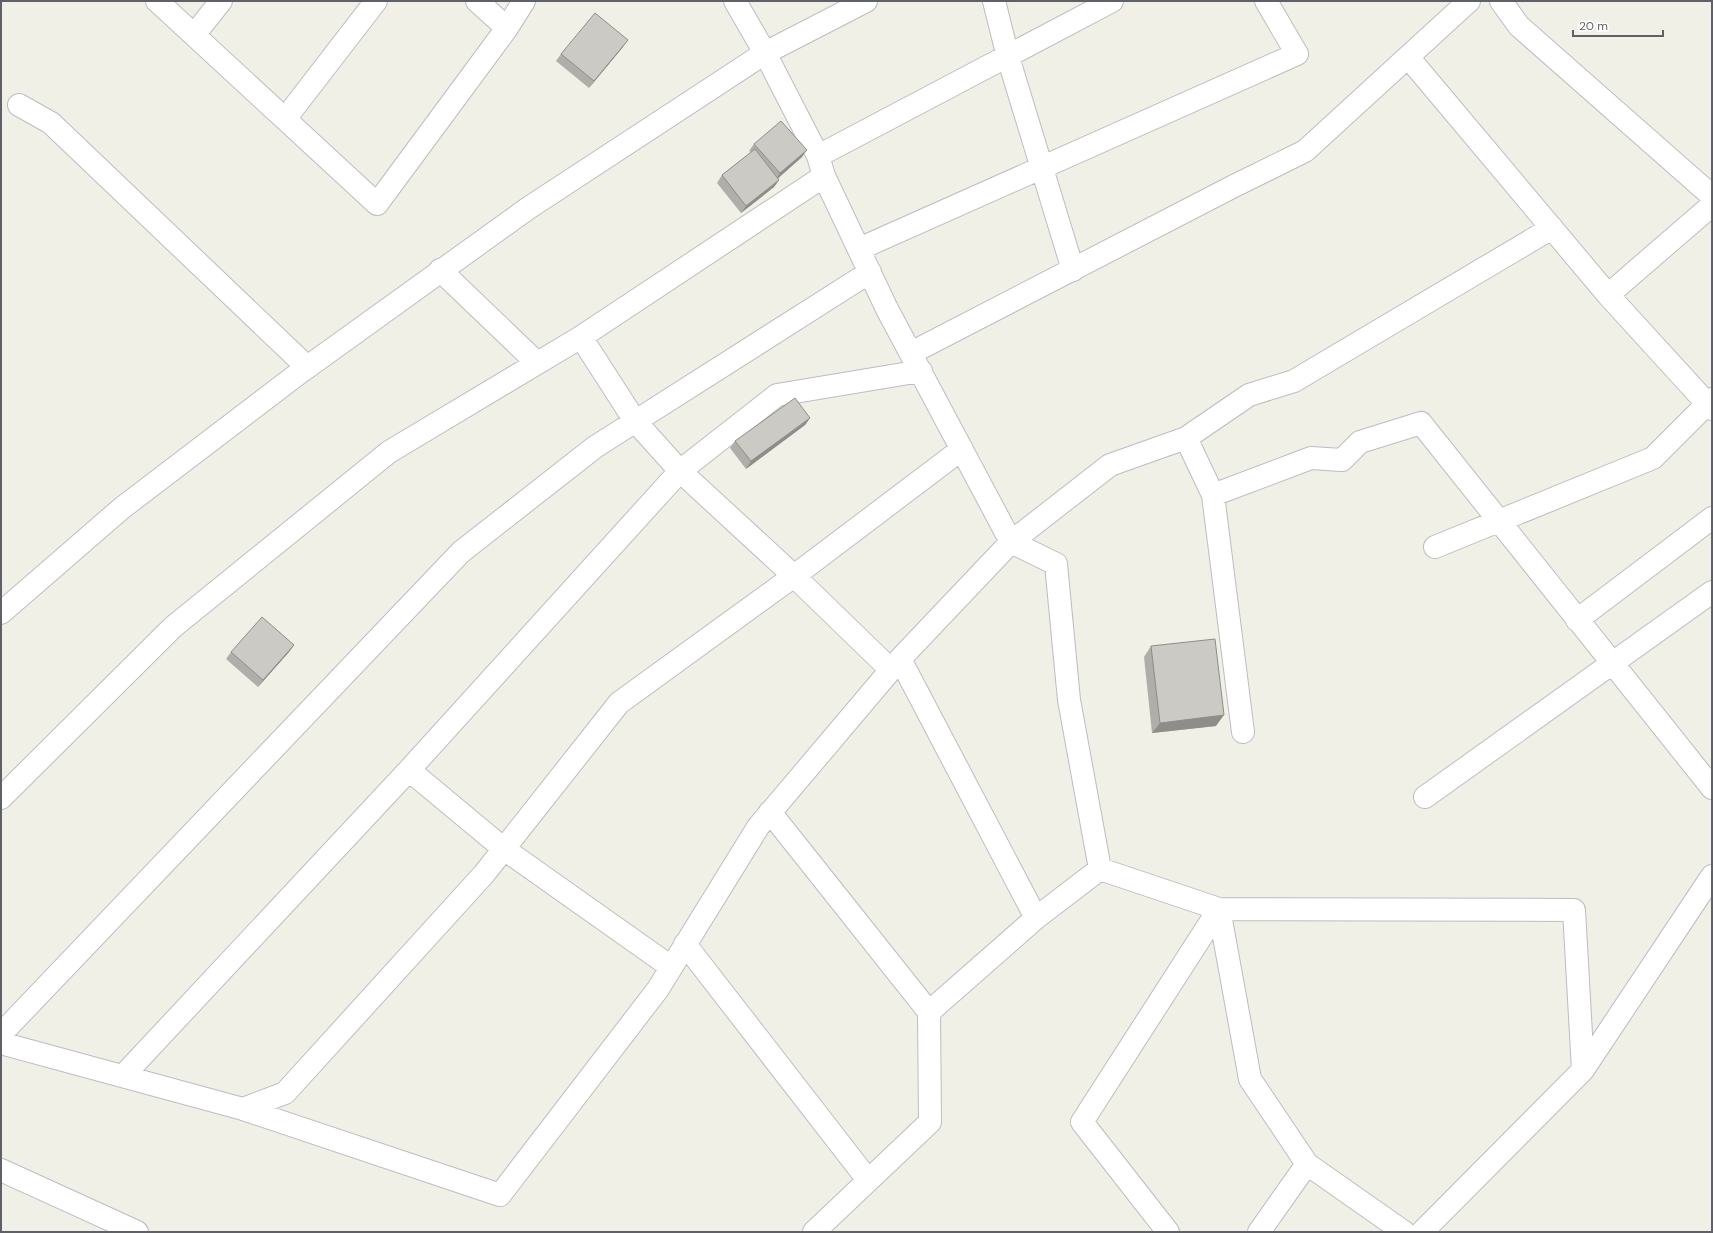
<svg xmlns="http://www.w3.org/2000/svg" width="1713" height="1233" font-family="'DM Sans',sans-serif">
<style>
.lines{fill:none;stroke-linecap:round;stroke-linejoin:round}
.minor-casing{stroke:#bbbdc2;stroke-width:24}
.tertiary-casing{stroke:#bbbdc2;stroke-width:24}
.minor{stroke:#fff;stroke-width:22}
.tertiary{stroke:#fff;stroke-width:22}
.wall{fill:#afaea9}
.shaded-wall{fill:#8f8d89}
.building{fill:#cccac4;stroke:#8f8d89}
</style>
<rect width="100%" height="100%" fill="#f0f0e7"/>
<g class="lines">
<defs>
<path id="minor" d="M157,1l128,118 91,-118
M477,1l30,27
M735,1l30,52 53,103 6,20 63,133 124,233 45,22 13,136 31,169 -64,49 -107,94 1,110 -116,110
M994,1l14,56 65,213
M1501,1l18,25 193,170
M194,35l27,-34
M1408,57l200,238 104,114
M19,105l32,18 256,244
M285,119l92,85 130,-176 17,-27
M818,156l294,-155
M859,249l438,-195 -31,-53
M440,270l97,93
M1608,295l104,-90
M581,337l54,84 45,50 114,105 97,94
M911,353l323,-167 71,-35 164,-150
M1186,438l27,57 30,237
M1213,495l98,-37 31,2 18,-18 61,-19 291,365
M1435,547l218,-89 59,-59
M1577,620l135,-102
M900,659l136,259
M409,770l95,79 167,118
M1425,797l287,-205
M1,798l172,-171 216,-175 192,-115 243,-161
M770,812l159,200
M1100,869l119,40 31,170 57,85 97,68
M685,944l183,236
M1,1034l460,-482 134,-105 275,-175
M1,1043l242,66 257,86 158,-206 100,-162 142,-168 111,-117 99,-77 76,-27 63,-43 45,-14 258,-153
M123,1076l286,-306 271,-299 97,-76 144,-24
M243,1109l42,-16 199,-219 135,-171 175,-127 168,-127
M1,1170l136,62
M1168,1232l-86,-110 137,-213 355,1 9,160
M1259,1232l48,-68
M1422,1232l161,-162 129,-194"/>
<path id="tertiary" d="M302,371l225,-162 238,-156 101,-52
M1,613l121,-105 185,-141"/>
</defs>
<use href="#minor" class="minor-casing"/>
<use href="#tertiary" class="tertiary-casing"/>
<use href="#minor" class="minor"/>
<use href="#tertiary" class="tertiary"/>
</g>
<path class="wall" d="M623,47l-34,41 -33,-27 5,-7z
M754,144l48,13 -24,21 1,2 -5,7 -33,26 -24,-30 5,-8 29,-23 -2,-1z
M810,418l-5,7 -59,44 -16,-21 5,-7z
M294,645l-5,7 -31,35 -32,-28 5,-7z
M1151,646l65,80 -64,7 -8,-76z"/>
<path class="shaded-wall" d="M628,40l-5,7 -34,41 5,-7z
M807,150l-5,7 -27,24 5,-8z
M779,180l-5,7 -33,26 5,-7z
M810,418l-5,7 -59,44 5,-8z
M294,645l-5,7 -31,35 5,-7z
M1224,715l-8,11 -64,7 8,-10z"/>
<path class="building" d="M595,13l33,27 -34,41 -33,-27z
M781,121l26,29 -27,23 -26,-29z
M755,149l24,31 -33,26 -24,-31z
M795,398l15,20 -59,43 -16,-20z
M262,617l32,28 -31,35 -32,-28z
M1215,639l9,76 -64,8 -9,-77z"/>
<rect width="1713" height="1233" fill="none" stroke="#5e6167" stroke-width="4"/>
<path d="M1573 30v6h90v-6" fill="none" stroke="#5e6167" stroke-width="2"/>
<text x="1579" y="30" font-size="12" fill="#5e6167" stroke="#ffffff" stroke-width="3" paint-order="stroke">20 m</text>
</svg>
